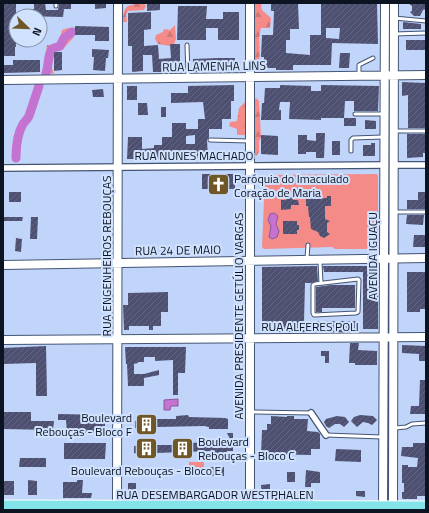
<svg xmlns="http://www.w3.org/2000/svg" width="429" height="513" font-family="'Titillium Web',sans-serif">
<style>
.forest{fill:url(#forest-firs)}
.park{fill:#f58b89}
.water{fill:#c473d1;stroke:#8d569c}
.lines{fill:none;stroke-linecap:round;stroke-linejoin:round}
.river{stroke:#c473d1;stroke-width:9}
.building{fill:url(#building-hatch);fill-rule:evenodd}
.lane-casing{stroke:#445574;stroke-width:5}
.street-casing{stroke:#445574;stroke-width:8}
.secondary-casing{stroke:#445574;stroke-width:10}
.primary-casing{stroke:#fff;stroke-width:11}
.lane{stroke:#fff;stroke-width:3}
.street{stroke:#fff;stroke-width:5.5}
.secondary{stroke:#fff;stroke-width:8}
.primary{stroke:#82e3e9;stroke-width:9}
.labels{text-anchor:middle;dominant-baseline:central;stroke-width:4;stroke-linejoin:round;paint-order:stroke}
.street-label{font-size:12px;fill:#0d1421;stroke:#d1e2ff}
.poi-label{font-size:12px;fill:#0d1421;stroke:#d1e2ff;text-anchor:start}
</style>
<defs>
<pattern id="forest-firs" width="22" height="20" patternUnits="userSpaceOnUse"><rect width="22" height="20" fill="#f58b89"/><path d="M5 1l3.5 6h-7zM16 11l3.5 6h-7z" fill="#d17776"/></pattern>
<pattern id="building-hatch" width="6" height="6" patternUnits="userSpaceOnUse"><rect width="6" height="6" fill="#4e5072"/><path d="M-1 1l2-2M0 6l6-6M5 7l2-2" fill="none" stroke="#636581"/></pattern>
</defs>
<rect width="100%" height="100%" fill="#c0d5f9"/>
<path class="forest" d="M144,3l2,3 -2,4 -16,1 -2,3 1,8h-4c0,-18 5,-17 21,-19z
M254,3h7l1,7 9,8 -1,10h-9c-4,12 1,26 -3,37h-2l-2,-3z
M175,25l1,14 -2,5 -4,2 -12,-2 -3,-5 1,-4 7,-3 1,-3 6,1z
M68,28l5,1 1,8 -12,13 -8,1 -4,15 2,2 2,6 -10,-2 3,-27c7,1 8,-1 14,-5v-5l1,-5z
M256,98l3,3 2,36 -2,4v11l-3,4 -2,-2v-53z
M246,101l-1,34h-6l-2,-1v-5l-8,-3 1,-4 7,-1 2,-13z"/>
<path class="park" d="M377,174l1,2v66l-3,7h-40l-3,-2 -68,2 -2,-2 3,-70 1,-2z
M189,462h15v7l-15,1z"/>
<path class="water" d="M274,213l4,3 -2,8 3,7 -2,6 -5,2 -3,-2 2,-11 -3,-6 2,-6z
M178,399v7h-7l-1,4h-6v-10z"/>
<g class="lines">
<path class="river" d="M46,73c3,-6 1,-21 8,-25 2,-1 4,-1 6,-2l4,-8 8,-6
M16,158c0,-11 1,-24 7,-34 2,-3 4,-4 6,-8l10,-30"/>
</g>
<path class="building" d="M3,3l13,1v43h-1v9h-12z
M34,3h11l1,7h12l1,-7h12v6h-7l-1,8 -40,-1 1,-7h10z
M95,3h11v5l-11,1z
M271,3h27l1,26h-9v11h-4v13l24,2v-20h11v-32h56l1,41 -46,-1 -1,22h-38v5h-17v-2h-12v-11h-3l1,-22h11l1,-24h-3zM326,28h14l-1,11 -13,-1z
M408,3h18v6l-3,1 -3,6h-6l-4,-4 2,-1v-5z
M147,4h13v6l-13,1z
M178,6h29l-1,13h17v-7h16v28h-21v-12h-12v12h-29z
M151,12v17l-7,1v16l14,-1 1,14 12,-1 -1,-14h10v22h-14v6h-13l-1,-17h-9v16l-11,1v-26h-4v-33z
M403,22l18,2v5h-18z
M75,26l34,1v14h-14v-6h-20z
M406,40h20v10h-20z
M92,49l17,1 -1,8h-2l-1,13 -12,-1 1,-13h-2z
M54,52h8v18l-8,1z
M340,53h10l-1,15h-10z
M219,58h16v12l-42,2v-13z
M13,60h27v12l-36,1v-8h9z
M402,82l24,1v45h-18v-33l-6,1z
M234,85v16h-3v18h-9v10h-13v8l-2,3 1,18 -54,1v-3h-8v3h-19l1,-22h14v12l12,-1v-3h8v-8h10v-14h14v6h12v-10h7l-2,-17 -32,1v-10h17v-7zM195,135v9h-9v-8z
M280,85l31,1v5h10v-6l58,1 -1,25h-24v-10h-9l-1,17h-23v2l-32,-1 1,-17h-10l-1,8h2v10h-20l1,-17h2l1,-15h15z
M127,86h10v14h-10z
M103,89l1,8h-11l-1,-7z
M138,103h9l1,12h-10z
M161,107h5v10h-5z
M344,118h12v8h-12z
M365,120l11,1v8h-11z
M316,133h9l-1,25h-8v-6h-10v2h-8v-19h9v5l9,1z
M407,134h19v19h-3v4l-16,1z
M261,135l17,1v19l-17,-1z
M332,141h8v14h-8z
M371,143h4v13h-12v-11h8z
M202,174h33v15h-33z
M9,192h12v10h-12z
M418,192h8v17h-19v-9h11z
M327,196h4v10h-6v13l5,2 -3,2v9l3,2 -6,4 -4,-2 -2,-4 -7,-3 -1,-12h-1l-1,-11h-2v-7l21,-1z
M286,197h7v3h5l1,5h-8v4l-10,1v-10h5z
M407,215h17l-1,10 -17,-1z
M3,217h20l-1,4h-19z
M31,217h7l-1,22h-7z
M283,221h14v4h2v5h-2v4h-14z
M414,235h12v12h-13z
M16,238l6,1 -1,13 -6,-1z
M317,266l1,15 -7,2h-6l-1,38h52v11h-94v-65z
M323,266h55v63h-15v-57h-39z
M407,272h19v37h-6v3h-13z
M331,285h24v23h-33v4h-6v-25z
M168,292v20h-7v14h-8v4h-4v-4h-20v4h-5l-1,-25h5v-12z
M350,343h9l-1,7 19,1v14h-22v-2h-6z
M402,345l24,1v15h-7v-7l-17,-1z
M46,346l1,50h-11v-33l-33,1v-16z
M125,347h61l-1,26h-7v22h-5v-35l-18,1v-4h-11v5h-6v1l-4,1v10h10l15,-4v5l-15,3v8h-16l-1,-22h-1z
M321,351h8v12h-4v-7h-4z
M420,380h6v34h-16l1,-8h8z
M3,412h28v9h23l-1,9 -50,-1z
M58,414l47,1v18h-38l-1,-13h-8z
M188,415l1,2 36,1 3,1v10h-19v-2l-5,-1 -47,1v2h-4v1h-12l-6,-2v-7l6,-1v-2h12l4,1h19v-3z
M360,415l13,1 4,4 -5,5 -4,-2 -5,-1 -6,5 -6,-6 3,-4z
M271,416l16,1v-1h7v3h14l-1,12 11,1 2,2v15h-9v6l-50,-1 1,-24h5v-6h4z
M337,416l8,1 4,5 -5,5 -4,-3h-5l-6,4 -3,-2 -2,-4 2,-3z
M227,433h6v18h-6v1l-4,1h-12v-2l-55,2v1h-4v1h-12l-6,-2v-7l6,-1v-2h12l4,2h20v-4h12l1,2 42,-2z
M64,443h42l-1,16h-41z
M413,443h13v51l-1,2h-8v3h-14l-1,-1v-6h2v-9h-2v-18h6v2h9l1,-9 -17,-2 1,-9h11z
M336,449l25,1v12l-26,-1z
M20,458h26v9h-27z
M209,467h15v9h-15z
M306,470l14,2v11h-9v4h-6z
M287,472h8v10h-8z
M28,480l9,1v14h-9z
M77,480h6l-1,13h10l-1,5h-28v-16h14z
M3,481h11v14h-11z
M128,483h8v15l-8,1z
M270,484v7h16l-1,9h-10v-2h-13l-1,-13z
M356,491h9v6l-9,-1z"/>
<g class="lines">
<defs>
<path id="lane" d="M56,6v-3
M394,18l32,3
M394,34l32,-1
M187,45l1,32
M359,76v-11l14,-7
M355,114h28
M394,131h32
M210,140l39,1
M351,151v-11l2,-2 30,-1
M394,212h32
M307,258l1,-13
M320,262l1,21
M358,279l1,1 -1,32 -2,1 -42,2 -1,-2v-28l2,-1z
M250,412l61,1
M395,428l11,-1 6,-3 14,-1
M326,435l56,2"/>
<path id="street" d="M394,165h32
M3,168l381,-3
M311,413l15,22"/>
<path id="secondary" d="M3,80l423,-5
M3,265l423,-7
M3,340l423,-3
M117,510l1,-507
M250,510v-507
M383,510l2,-507
M393,510l1,-507"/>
<path id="primary" d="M3,505l423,1"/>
</defs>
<use href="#lane" class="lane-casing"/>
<use href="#street" class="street-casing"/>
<use href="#secondary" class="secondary-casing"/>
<use href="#primary" class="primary-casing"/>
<use href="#lane" class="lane"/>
<use href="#street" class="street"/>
<use href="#secondary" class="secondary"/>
<use href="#primary" class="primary"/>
</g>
<defs>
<symbol id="church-square" viewBox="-11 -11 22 22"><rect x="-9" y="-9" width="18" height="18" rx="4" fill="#6f5728" stroke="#d1e2ff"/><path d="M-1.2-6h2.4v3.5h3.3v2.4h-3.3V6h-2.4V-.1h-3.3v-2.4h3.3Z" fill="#fff"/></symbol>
<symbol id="building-square" viewBox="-11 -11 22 22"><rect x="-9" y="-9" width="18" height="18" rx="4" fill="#6f5728" stroke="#d1e2ff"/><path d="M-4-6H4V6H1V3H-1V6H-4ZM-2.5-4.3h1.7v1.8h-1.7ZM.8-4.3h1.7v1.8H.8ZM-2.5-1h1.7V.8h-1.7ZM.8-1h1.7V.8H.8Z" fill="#fff"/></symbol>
</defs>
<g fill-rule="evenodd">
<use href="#church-square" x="206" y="172" width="25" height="25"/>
<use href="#building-square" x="134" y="412" width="25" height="25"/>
<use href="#building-square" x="170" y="436" width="25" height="25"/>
<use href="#building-square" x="134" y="436" width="25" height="25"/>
</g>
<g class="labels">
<g class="street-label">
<text transform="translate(214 66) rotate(-1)">RUA LAMENHA LINS</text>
<text x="194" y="155">RUA NUNES MACHADO</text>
<text transform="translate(178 250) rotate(-1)">RUA 24 DE MAIO</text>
<text transform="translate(106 256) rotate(-90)">RUA ENGENHEIROS REBOUÇAS</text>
<text transform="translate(372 256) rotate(-90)">AVENIDA IGUAÇU</text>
<text transform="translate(238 316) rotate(-90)">AVENIDA PRESIDENTE GETÚLIO VARGAS</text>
<text x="310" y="326">RUA ALFERES POLI</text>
<text x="215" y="494">RUA DESEMBARGADOR WESTPHALEN</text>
</g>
<g class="poi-label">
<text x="234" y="178">Paróquia do Imaculado<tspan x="234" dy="14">Coração de Maria</tspan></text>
<text x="132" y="417" text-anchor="end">Boulevard<tspan x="132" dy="14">Rebouças - Bloco F</tspan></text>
<text x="198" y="441">Boulevard<tspan x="198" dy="14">Rebouças - Bloco C</tspan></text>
<text x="146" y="470" text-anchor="middle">Boulevard Rebouças - Bloco E</text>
</g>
</g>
<rect width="429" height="513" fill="none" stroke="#0d1421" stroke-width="8"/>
<g transform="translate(28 28) rotate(113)"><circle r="19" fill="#d1e2ff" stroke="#8390a6"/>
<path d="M0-3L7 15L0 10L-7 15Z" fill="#6f5728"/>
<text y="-6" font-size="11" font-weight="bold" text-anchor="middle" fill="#0d1421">N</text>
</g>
</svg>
